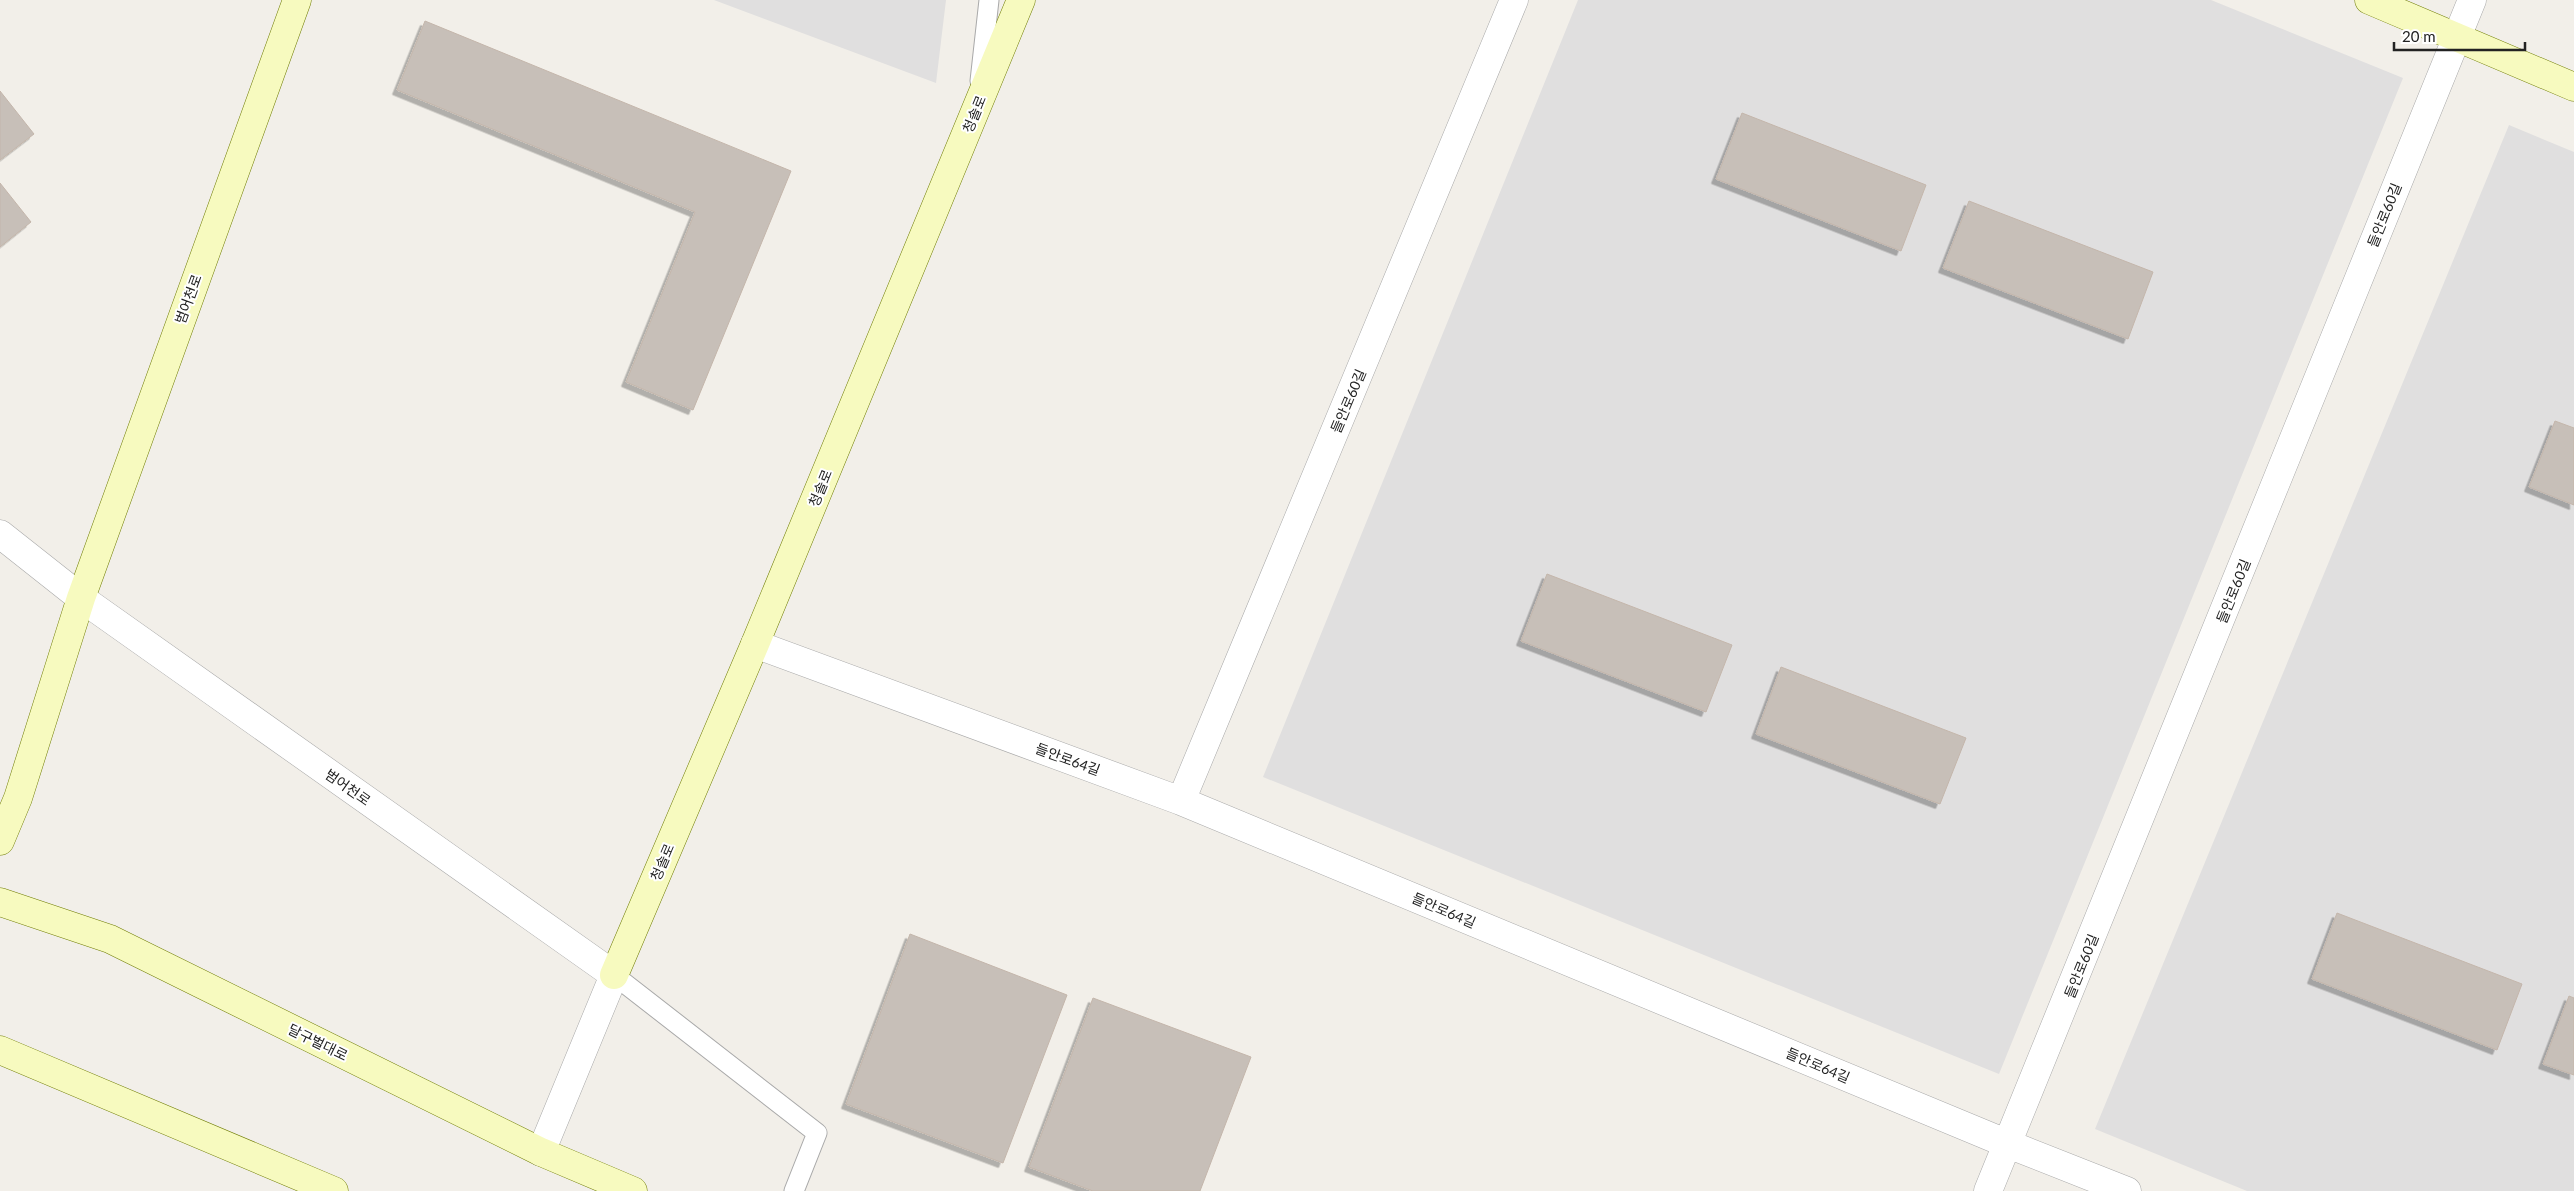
<svg xmlns="http://www.w3.org/2000/svg" width="2574" height="1191" font-family="Lato,'Noto Sans KR',sans-serif">
<style>
.residential{fill:#e0dfdf}
.building{fill:#c7bfb8;stroke:#c4b6ab;filter:url(#shadow)}
.lines{fill:none;stroke-linecap:round;stroke-linejoin:round}
.lane-casing{stroke:#a9a9a9;stroke-width:21}
.street-casing{stroke:#a9a9a9;stroke-width:29}
.secondary-casing{stroke:#707d05;stroke-width:29}
.lane{stroke:#fff;stroke-width:19}
.street{stroke:#fff;stroke-width:28}
.secondary{stroke:#f7fabf;stroke-width:28}
.labels{text-anchor:middle;dominant-baseline:central;stroke-width:4;stroke-linejoin:round;paint-order:stroke}
.street-label{font-size:14px;fill:#222;stroke:#fff}
</style>
<defs>
<filter id="shadow"><feDropShadow dx="-4.5" dy="4.5" stdDeviation="0" flood-color="#0004"/></filter>
</defs>
<rect width="100%" height="100%" fill="#f2efe9"/>
<path class="residential" d="M714,0h232l-10,83z
M1578,0h633l192,78 -404,996 -736,-297z
M2509,125l65,27v1039h-327l-152,-62z"/>
<path class="building" d="M425,21l366,150 -98,239 -67,-28 69,-170 -298,-122z
M0,91l34,43 -34,26z
M1742,113l184,72 -25,66 -185,-72z
M0,183l31,39 -31,25z
M1969,201l184,71 -25,67 -185,-71z
M2555,421l19,7v77l-45,-18z
M1547,574l185,71 -26,67 -185,-71z
M1781,667l185,71 -26,66 -184,-70z
M2337,913l185,71 -25,66 -185,-71z
M910,934l157,61 -64,168 -157,-59z
M2569,996l5,2v77l-31,-11z
M1093,998l158,59 -51,134h-107l-64,-24z"/>
<g class="lines">
<defs>
<path id="lane" d="M980,81l9,-81
M614,975l203,158 -23,58"/>
<path id="street" d="M0,534l81,64 533,377 -73,177
M755,644l426,157 827,343 119,47
M1181,801l333,-801
M1988,1191l484,-1191"/>
<path id="secondary" d="M2369,0l205,87
M0,841l18,-43 63,-200 216,-598
M0,902l110,37 431,213 92,39
M614,975l141,-331 266,-644
M0,1050l334,141"/>
</defs>
<use href="#lane" class="lane-casing"/>
<use href="#street" class="street-casing"/>
<use href="#secondary" class="secondary-casing"/>
<use href="#lane" class="lane"/>
<use href="#street" class="street"/>
<use href="#secondary" class="secondary"/>
</g>
<g class="labels">
<g class="street-label">
<text transform="translate(974 114) rotate(-68)">청솔로</text>
<text transform="translate(2384 215) rotate(-68)">들안로60길</text>
<text transform="translate(188 299) rotate(-70)">범어천로</text>
<text transform="translate(1348 401) rotate(-67)">들안로60길</text>
<text transform="translate(820 488) rotate(-68)">청솔로</text>
<text transform="translate(2233 591) rotate(-68)">들안로60길</text>
<text transform="translate(1068 759) rotate(20)">들안로64길</text>
<text transform="translate(348 787) rotate(35)">범어천로</text>
<text transform="translate(662 862) rotate(-67)">청솔로</text>
<text transform="translate(1444 910) rotate(23)">들안로64길</text>
<text transform="translate(2081 966) rotate(-68)">들안로60길</text>
<text transform="translate(318 1042) rotate(26)">달구벌대로</text>
<text transform="translate(1818 1065) rotate(23)">들안로64길</text>
</g>
</g>
<path d="M2394 42v8h131v-8" fill="none" stroke="#222222" stroke-width="2.5"/>
<text x="2402" y="42" font-size="15" fill="#222222" stroke="#ffffff" stroke-width="4" paint-order="stroke">20 m</text>
</svg>
